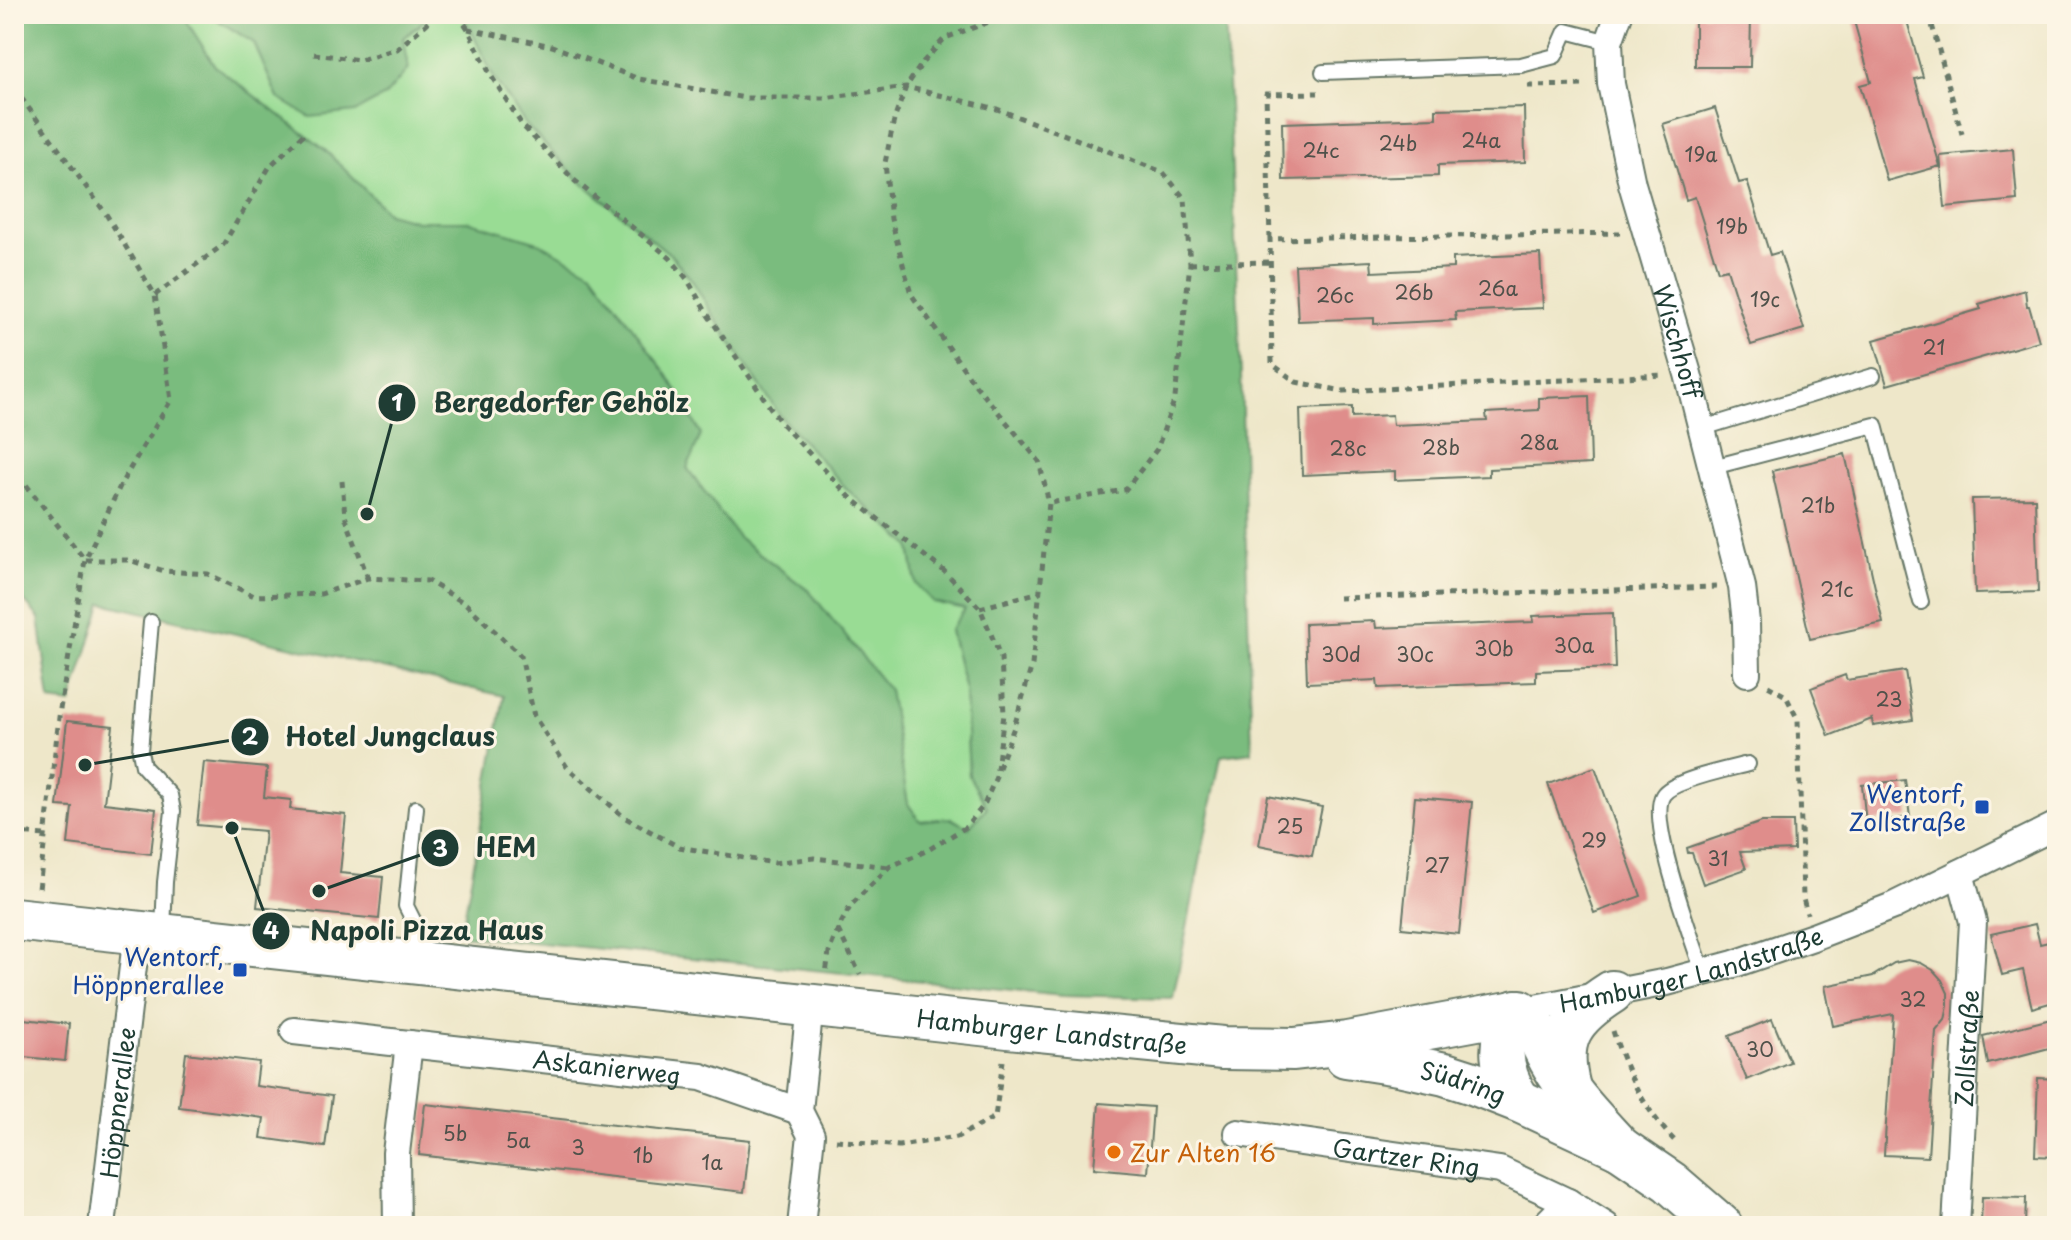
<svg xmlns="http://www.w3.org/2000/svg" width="2071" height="1240" font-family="'Playpen Sans',sans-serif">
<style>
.green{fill:#99dc94;stroke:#5c8c64;stroke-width:2}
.forest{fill:#7abc7e;stroke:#4c7c59;stroke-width:2}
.building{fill:#df8d8b}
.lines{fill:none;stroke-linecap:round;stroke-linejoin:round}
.service-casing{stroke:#677868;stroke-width:18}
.minor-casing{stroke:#677868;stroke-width:30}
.primary-casing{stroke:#677868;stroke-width:46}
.path{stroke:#677868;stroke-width:5;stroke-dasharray:6 6;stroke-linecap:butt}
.service{stroke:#fff;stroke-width:14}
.minor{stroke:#fff;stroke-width:26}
.primary{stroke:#fff;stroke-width:42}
.transit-dot{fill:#1a4fb4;stroke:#fcf5e5;stroke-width:3}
.food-dot{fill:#e8710a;stroke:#fcf5e5;stroke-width:3}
.labels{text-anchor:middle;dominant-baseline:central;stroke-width:6;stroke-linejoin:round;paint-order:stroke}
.number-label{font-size:20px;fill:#4f514a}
.street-label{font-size:24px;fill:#1f3d34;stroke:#fcf5e5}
.transit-label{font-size:24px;fill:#164399;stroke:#fcf5e5;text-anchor:end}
.food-label{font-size:24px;fill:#c56008;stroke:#fcf5e5;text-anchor:start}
.leader{fill:none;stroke:#1f3d34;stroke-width:3}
.callout-dot{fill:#1f3d34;stroke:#fcf5e5;stroke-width:3}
.mark-label{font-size:24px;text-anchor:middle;font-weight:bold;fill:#fff}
.callout-label{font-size:26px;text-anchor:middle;font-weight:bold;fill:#1f3d34;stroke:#fcf5e5;stroke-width:6;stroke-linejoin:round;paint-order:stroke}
</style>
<rect width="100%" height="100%" fill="#fcf5e5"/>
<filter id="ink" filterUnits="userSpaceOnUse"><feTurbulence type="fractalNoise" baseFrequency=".0125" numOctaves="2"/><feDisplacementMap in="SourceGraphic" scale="16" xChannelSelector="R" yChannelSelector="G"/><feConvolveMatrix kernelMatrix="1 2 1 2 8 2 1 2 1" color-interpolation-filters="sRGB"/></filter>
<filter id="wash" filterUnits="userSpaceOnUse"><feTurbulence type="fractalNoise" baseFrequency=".006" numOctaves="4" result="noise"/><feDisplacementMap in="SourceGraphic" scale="32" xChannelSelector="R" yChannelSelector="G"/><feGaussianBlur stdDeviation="1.8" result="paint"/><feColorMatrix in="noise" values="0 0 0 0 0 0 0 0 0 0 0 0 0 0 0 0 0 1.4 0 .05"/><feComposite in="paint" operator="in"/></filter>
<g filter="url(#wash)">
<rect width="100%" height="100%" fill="#eee7c9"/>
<path class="green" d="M182,14h26l46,29 24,55 130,-29 -5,-30 29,-25h29l119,167 90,73 22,26 21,35 68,102 67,73 62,56 6,38 49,25 -15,22 15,59 4,86 18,31 -18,21 -19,-10 -30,3 -12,-17 -5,-27 -93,-185 -72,-55 -51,-69 14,-34 -33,-58 -76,-104 -125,-51h-50l-29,-8 -63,-63 -110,-84z"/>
<path class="forest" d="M14,14h168l33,52 110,84 63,63 29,8h50l71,21 54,30 76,104 33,58 -14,34 51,69 72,55 79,98 19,114 12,17 30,-3 19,10 18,-21 -18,-31 -4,-86 -15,-60 15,-21 -32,-7 -17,-18 -6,-38 -62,-56 -67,-73 -68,-102 -21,-35 -22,-26 -90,-73 -53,-55 -33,-48 -23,-48 -10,-16h764l16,361 11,377 -31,4 -48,242 -110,-3 -602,-60 43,-239 -402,-93 -31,101 -21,-3 -11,-83 -25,-29z
M208,14h224l-29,24 5,31 -23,27 -30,16 -45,5 -32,-19 -24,-55z"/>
<g id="blocks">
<path class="building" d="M1695,14h56l-1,53h-55z
M1852,14h53l18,63 -8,2 25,87 -53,15 -27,-96 11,-3z
M1524,107l1,55 -87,3v11l-155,4 -1,-57 154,-5v-9z
M1715,108l24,75 8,-2 23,74 10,-3 24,77 -53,16 -24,-76 -9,2 -23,-74 -9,3 -23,-76z
M2013,149l4,51 -72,7 -5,-51z
M1540,254l3,54 -88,4 1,8 -82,4v-6l-76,3 -3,-56 76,-4 1,11 81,-4v-10z
M2025,290l2,16h2l10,35 -152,44 -13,-45 107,-31 -2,-5z
M1589,396l2,68 -102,5v7l-94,4v-9l-93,4 -2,-66 52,-2v10l40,-2 1,10 94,-4 -1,-8 53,-3v-12z
M1845,454l38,169 -73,16 -38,-168z
M2035,498l3,94 -63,2 -3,-95z
M1613,613l2,55 -79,3v11l-158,6 -1,-8 -70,3 -2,-59 70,-3 1,7 158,-6 -1,-6z
M1905,671l8,49 -40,6 -1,-7 -43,17 -18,-48 34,-13 2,5z
M67,721l46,5 -9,77 52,6 -5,45 -83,-10 4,-37 -15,-1z
M204,762l63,6 -3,29 27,3 -1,9 56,6 -6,58 43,4 -4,42 -122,-12 8,-76 -68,-6z
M1595,767l46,129 -47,17 -46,-129z
M1905,780l5,37 -44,6 -4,-38z
M1268,796l54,11 -10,49 -53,-11z
M1415,797l57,5 -13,132 -57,-6z
M1762,822h31l1,28 -54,2 6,17 -43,15 -11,-31h-4l-1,-5z
M2035,924l5,20 17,-4v61l-25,7 -9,-38 -21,5 -11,-41z
M1908,960l13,3 12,7 9,10 6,13v13l-3,14 -9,11 -8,126 -44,-2 9,-141 -60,12 -8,-40 48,-10 21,-13z
M14,1018l55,6 -4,37 -51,-5z
M1772,1019l18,43 -43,18 -18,-44z
M2051,1019l6,18v9l-69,18 -5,-28z
M186,1053l73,9 -3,24 76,10 -7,51 -64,-9 3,-20 -85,-11z
M2038,1078l19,1v78l-22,-1z
M1099,1103l54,4 -5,66 -54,-5z
M425,1104l325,36 -6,52 -325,-37z
M1982,1197l44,1 -1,28h-44z"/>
</g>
</g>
<g filter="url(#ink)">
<use href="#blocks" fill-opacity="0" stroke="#677868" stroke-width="2"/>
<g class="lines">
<defs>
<path id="service" d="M1323,72l198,-7 34,-9 11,-25 43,11
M1703,428l170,-52
M1713,467l162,-42 46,177
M151,622l-11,129 3,15 27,29 3,16 -8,71 -2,49
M413,958l2,-34 -9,-18 10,-98
M1703,972c-10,-31 -56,-152 -40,-177 10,-15 66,-26 85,-31"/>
<g id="minor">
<path id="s1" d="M1619,14l-10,28 2,42 21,100 56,190 54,213 4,35 1,51"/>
<path id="s2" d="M1520,1011l147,-29 67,-18 79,-27 80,-31 164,-81"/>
<path d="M294,1031l115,13"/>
<path id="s3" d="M1238,1133l262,37 68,32 38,24"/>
<path id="s4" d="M102,1226l35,-293"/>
<path id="s5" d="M397,1226l-1,-73 13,-109 292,33 98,34"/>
<path d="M801,1226l10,-91 -12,-24 11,-106"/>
<path d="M1544,1226l24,-24"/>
<path id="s6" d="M1956,1226l17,-304 -13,-49"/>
</g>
<g id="primary">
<path id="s7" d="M14,919l994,108 215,21 71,1 53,-6 173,-32c13,8 18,23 24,37 20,42 45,66 76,100"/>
<path d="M1516,1011c-22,30 -15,62 3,90"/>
<path id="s8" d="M1346,1056l52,8 47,10 28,9 46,18 101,47 50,34 51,44"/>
<path d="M1569,1088c-13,-49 2,-70 43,-96"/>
</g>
</defs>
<use href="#service" class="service-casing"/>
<use href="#minor" class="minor-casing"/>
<use href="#primary" class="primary-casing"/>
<path class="path" d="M458,14l10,15 22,45 32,51 52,55 96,78 17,21 21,36 72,107 70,75 94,74 36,37 21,50 3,56 -8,63 -12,28 -18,22 -38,23 -39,17 -38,38 -13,24 -9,23 -3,22
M1929,14l33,120
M468,29l84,17 87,33 106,19h79l82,-11 91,22 166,63 22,27 5,65 -15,134 -18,51 -32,41 -76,13
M314,54l46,6 37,-11 41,-35
M1528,86l58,-1
M14,88l92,126 49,81 16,105 -49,82 -37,78 -25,149 -21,180
M1620,233l-350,6 2,125 24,18 47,9 320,-16
M1270,239l-4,-145 52,-1
M1190,264l81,-2
M155,295l68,-50 47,-79 36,-34
M14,465l2,7 69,88h44l35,11 44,3 46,22 67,-2 47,-16 60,3 38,23 55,52 13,60 33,51 57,50 55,30 95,16 40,-5 74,9
M342,481l3,35 23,62
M1339,598l378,-11
M980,608l60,-16
M1768,686l18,10 12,24 5,178 4,16
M999,768l15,-41 18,-62 17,-162 -10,-42 -66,-79 -62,-88 -20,-75 -6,-56 9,-43 12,-33 17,-25 22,-24 55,-20 66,3 14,-7
M14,833l32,2
M838,930l22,44
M1613,1031c13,41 31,78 61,109
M836,1140l63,6 58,-9 38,-20 8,-56"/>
<use href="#service" class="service"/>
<use href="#minor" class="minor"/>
<use href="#primary" class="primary"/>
</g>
</g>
<g class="transit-dot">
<rect x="1974" y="799" width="16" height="16" rx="4"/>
<rect x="232" y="962" width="16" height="16" rx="4"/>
</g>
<circle class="food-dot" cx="1114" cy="1152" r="8"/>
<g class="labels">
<g class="number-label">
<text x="1481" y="140">24a</text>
<text x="1398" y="143">24b</text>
<text x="1321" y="150">24c</text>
<text x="1701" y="154">19a</text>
<text x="1732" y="226">19b</text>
<text x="1498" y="288">26a</text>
<text x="1414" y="292">26b</text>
<text x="1335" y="295">26c</text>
<text x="1765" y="299">19c</text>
<text x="1934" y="347">21</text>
<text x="1539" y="442">28a</text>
<text x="1441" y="447">28b</text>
<text x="1348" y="448">28c</text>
<text x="1818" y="505">21b</text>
<text x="1837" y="589">21c</text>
<text x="1574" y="645">30a</text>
<text x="1494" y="648">30b</text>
<text x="1341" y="654">30d</text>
<text x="1415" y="654">30c</text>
<text x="1889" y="699">23</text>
<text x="1290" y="826">25</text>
<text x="1594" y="840">29</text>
<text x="1718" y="858">31</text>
<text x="1437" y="865">27</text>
<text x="1913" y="999">32</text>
<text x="1760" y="1049">30</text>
<text x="455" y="1133">5b</text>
<text x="518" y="1140">5a</text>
<text x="578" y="1147">3</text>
<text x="643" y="1155">1b</text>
<text x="712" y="1162">1a</text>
</g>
<g class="street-label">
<text stroke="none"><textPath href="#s1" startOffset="338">Wischhoff</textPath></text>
<text stroke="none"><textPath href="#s2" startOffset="176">Hamburger Landstraße</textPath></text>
<text stroke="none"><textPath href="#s7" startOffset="1044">Hamburger Landstraße</textPath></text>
<text stroke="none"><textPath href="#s6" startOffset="178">Zollstraße</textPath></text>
<text stroke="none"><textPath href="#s5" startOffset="382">Askanierweg</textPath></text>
<text stroke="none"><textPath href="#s8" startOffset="120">Südring</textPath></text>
<text stroke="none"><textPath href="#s4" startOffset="124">Höppnerallee</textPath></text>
<text stroke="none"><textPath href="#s3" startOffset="170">Gartzer Ring</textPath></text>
</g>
<g class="transit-label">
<text x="1966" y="793">Wentorf,<tspan x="1966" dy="28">Zollstraße</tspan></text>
<text x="224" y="956">Wentorf,<tspan x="224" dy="28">Höppnerallee</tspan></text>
</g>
<g class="food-label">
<text x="1130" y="1152">Zur Alten 16</text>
</g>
</g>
<path class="leader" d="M367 514L397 403M85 765L250 737M319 891L440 848M232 828L271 931"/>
<g class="callout-dot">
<circle cx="367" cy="514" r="8"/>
<circle cx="85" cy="765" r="8"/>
<circle cx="319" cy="891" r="8"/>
<circle cx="232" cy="828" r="8"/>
<circle cx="397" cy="403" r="20"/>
<circle cx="250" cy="737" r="20"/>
<circle cx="440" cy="848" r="20"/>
<circle cx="271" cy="931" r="20"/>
</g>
<g class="mark-label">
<text x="397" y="411">1</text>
<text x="250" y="745">2</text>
<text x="440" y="857">3</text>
<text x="271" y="939">4</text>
</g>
<g class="callout-label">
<text x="561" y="412">Bergedorfer Gehölz</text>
<text x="390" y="746">Hotel Jungclaus</text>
<text x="506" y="857">HEM</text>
<text x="427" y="940">Napoli Pizza Haus</text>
</g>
<rect width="2071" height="1240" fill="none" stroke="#fcf5e5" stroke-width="48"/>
</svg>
